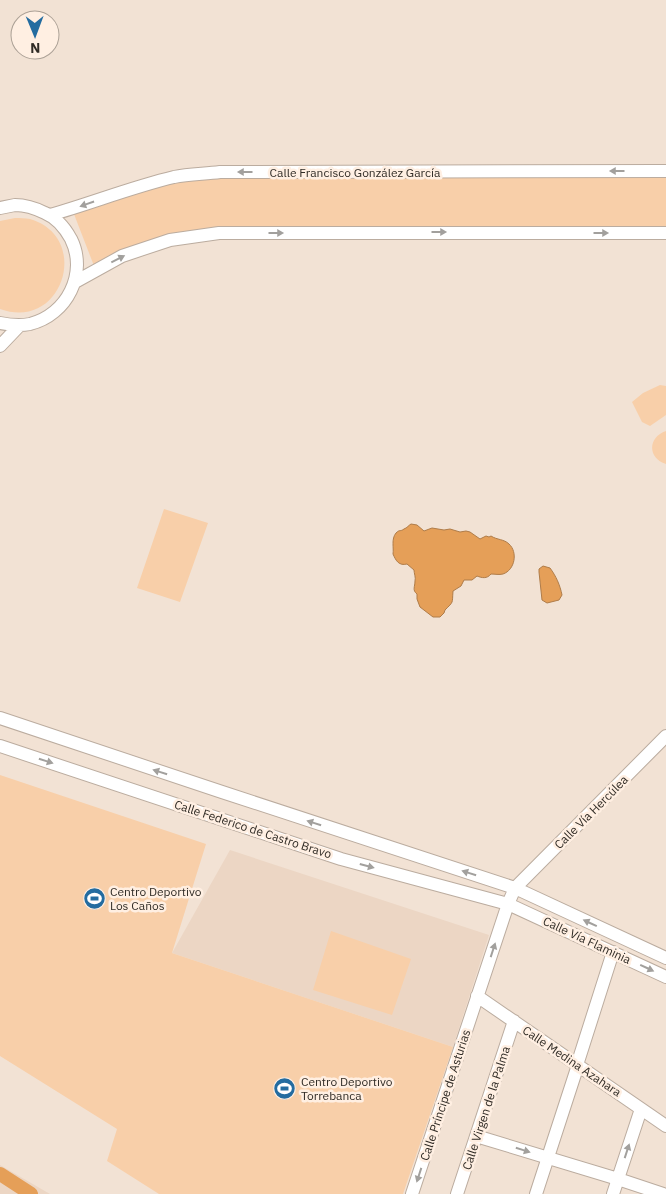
<svg xmlns="http://www.w3.org/2000/svg" width="666" height="1194" font-family="'IBM Plex Sans',sans-serif">
<style>
.built{fill:#ecd6c4}
.green{fill:#f8cfa9}
.water{fill:#e59f58;stroke:#af7c49}
.lines{fill:none;stroke-linecap:round;stroke-linejoin:round}
.canal{stroke:#e59f58;stroke-width:14}
.minor-casing{stroke:#bbac9f;stroke-width:14}
.minor{stroke:#fff;stroke-width:12}
.oneway{fill:#a2a09d}
.labels{text-anchor:middle;dominant-baseline:central;stroke-width:5;stroke-linejoin:round;paint-order:stroke}
.street-label{font-size:12px;fill:#302b25;stroke:#ffefe2}
.poi-label{font-size:12px;fill:#302b25;stroke:#ffefe2;text-anchor:start}
</style>
<rect width="100%" height="100%" fill="#f2e2d4"/>
<path class="built" d="M230,850l259,85 -36,112 -281,-94z
M0,1165l50,29h-50z"/>
<path class="green" d="M666,171v62h-447l-49,7 -74,31 -24,-62 104,-33z
M15,218c5,0 10,0 15,1 62,18 33,113 -30,90v-88z
M660,385l6,1v29l-16,11 -8,-4 -10,-20 11,-9z
M666,431v33c-19,-6 -18,-27 0,-33z
M164,509l44,14 -28,79 -43,-14z
M0,775l206,69 -34,109 281,94 -50,147h-244l-52,-33 10,-32 -117,-73z
M331,931l80,28 -19,56 -79,-25z"/>
<path class="water" d="M411,524l6,1 7,6 8,-3 12,2 6,-1 10,3 6,-1 4,1 10,7 6,-3 3,1 2,-1c6,4 13,3 18,8 9,8 6,26 -6,30 -4,1 -8,0 -12,0 -4,5 -9,4 -14,2l-5,4h-8l-3,6 -8,5c-1,13 1,10 -8,19l-1,3 -4,4h-7l-13,-10 -3,-8v-5c-5,-4 -2,-7 -2,-13 1,-3 -1,-8 -1,-11l-7,-6c-8,2 -11,-3 -14,-10 1,-6 -2,-15 3,-21 4,-4 4,-1 8,-4 3,-1 5,-4 7,-5z
M543,566l7,2c6,8 10,17 12,27l-3,5 -12,3 -5,-3 -3,-28v-3z"/>
<g class="lines">
<path class="canal" d="M0,1174l31,20"/>
<defs>
<path id="minor" d="M0,208c5,-1 10,-2 15,-3 11,0 20,3 30,8 12,5 20,15 26,26 17,34 -4,76 -41,85 -10,2 -20,1 -30,-1
M50,215c42,-12 82,-28 124,-38 15,-3 31,-3 46,-5l446,-1
M75,282l47,-26 48,-16 49,-7h447
M0,346l20,-21
M0,718l222,74 293,96 151,70
M0,746l341,113 167,45 158,73
M477,996l189,130
M577,1065l36,-113
M476,1136l142,43 45,15
M412,1194l96,-290 7,-16 151,-152
M457,1194l57,-173
M536,1194l42,-129
M613,1194l28,-85"/>
</defs>
<use href="#minor" class="minor-casing"/>
<use href="#minor" class="minor"/>
</g>
<defs><path id="oneway-solid" d="M-6-.8H1V-3.2L6.5 0L1 3.2V.8H-6Z" transform="scale(1.25)"/></defs>
<g class="oneway">
<use href="#oneway-solid" transform="translate(617 171) rotate(180)"/>
<use href="#oneway-solid" transform="translate(245 172) rotate(180)"/>
<use href="#oneway-solid" transform="translate(87 204) rotate(161)"/>
<use href="#oneway-solid" transform="translate(439 232)"/>
<use href="#oneway-solid" transform="translate(276 233)"/>
<use href="#oneway-solid" transform="translate(601 233)"/>
<use href="#oneway-solid" transform="translate(118 259) rotate(-27)"/>
<use href="#oneway-solid" transform="translate(46 761) rotate(18)"/>
<use href="#oneway-solid" transform="translate(160 772) rotate(-162)"/>
<use href="#oneway-solid" transform="translate(314 823) rotate(-162)"/>
<use href="#oneway-solid" transform="translate(367 866) rotate(15)"/>
<use href="#oneway-solid" transform="translate(469 873) rotate(-162)"/>
<use href="#oneway-solid" transform="translate(590 923) rotate(-155)"/>
<use href="#oneway-solid" transform="translate(493 950) rotate(-72)"/>
<use href="#oneway-solid" transform="translate(647 968) rotate(25)"/>
<use href="#oneway-solid" transform="translate(523 1150) rotate(17)"/>
<use href="#oneway-solid" transform="translate(627 1151) rotate(-72)"/>
<use href="#oneway-solid" transform="translate(419 1175) rotate(108)"/>
</g>
<defs>
<symbol id="stadium-disc" viewBox="-11 -11 22 22"><circle r="9.5" fill="#246ca0" stroke="#ffefe2"/><path d="M0-5a6.5 5 0 1 0 0 10a6.5 5 0 1 0 0-10ZM-3.5-1.8h7v3.6h-7Z" fill="#fff"/></symbol>
</defs>
<g fill-rule="evenodd">
<use href="#stadium-disc" x="82" y="886" width="25" height="25"/>
<use href="#stadium-disc" x="272" y="1076" width="25" height="25"/>
</g>
<g class="labels">
<g class="street-label">
<text x="355" y="172">Calle Francisco González García</text>
<text transform="translate(591 812) rotate(-45)">Calle Vía Hercúlea</text>
<text transform="translate(253 829) rotate(18)">Calle Federico de Castro Bravo</text>
<text transform="translate(587 940) rotate(25)">Calle Vía Flaminia</text>
<text transform="translate(572 1061) rotate(34)">Calle Medina Azahara</text>
<text transform="translate(445 1095) rotate(-72)">Calle Príncipe de Asturias</text>
<text transform="translate(486 1108) rotate(-72)">Calle Virgen de la Palma</text>
</g>
<g class="poi-label">
<text x="110" y="891">Centro Deportivo<tspan x="110" dy="14">Los Caños</tspan></text>
<text x="301" y="1081">Centro Deportivo<tspan x="301" dy="14">Torrebanca</tspan></text>
</g>
</g>
<g transform="translate(35 35) rotate(179)"><circle r="24" fill="#ffefe2" stroke="#aca196"/>
<path d="M0-4L9 19L0 12L-9 19Z" fill="#246ca0"/>
<text y="-8" font-size="14" font-weight="bold" text-anchor="middle" fill="#302b25">N</text>
</g>
</svg>
